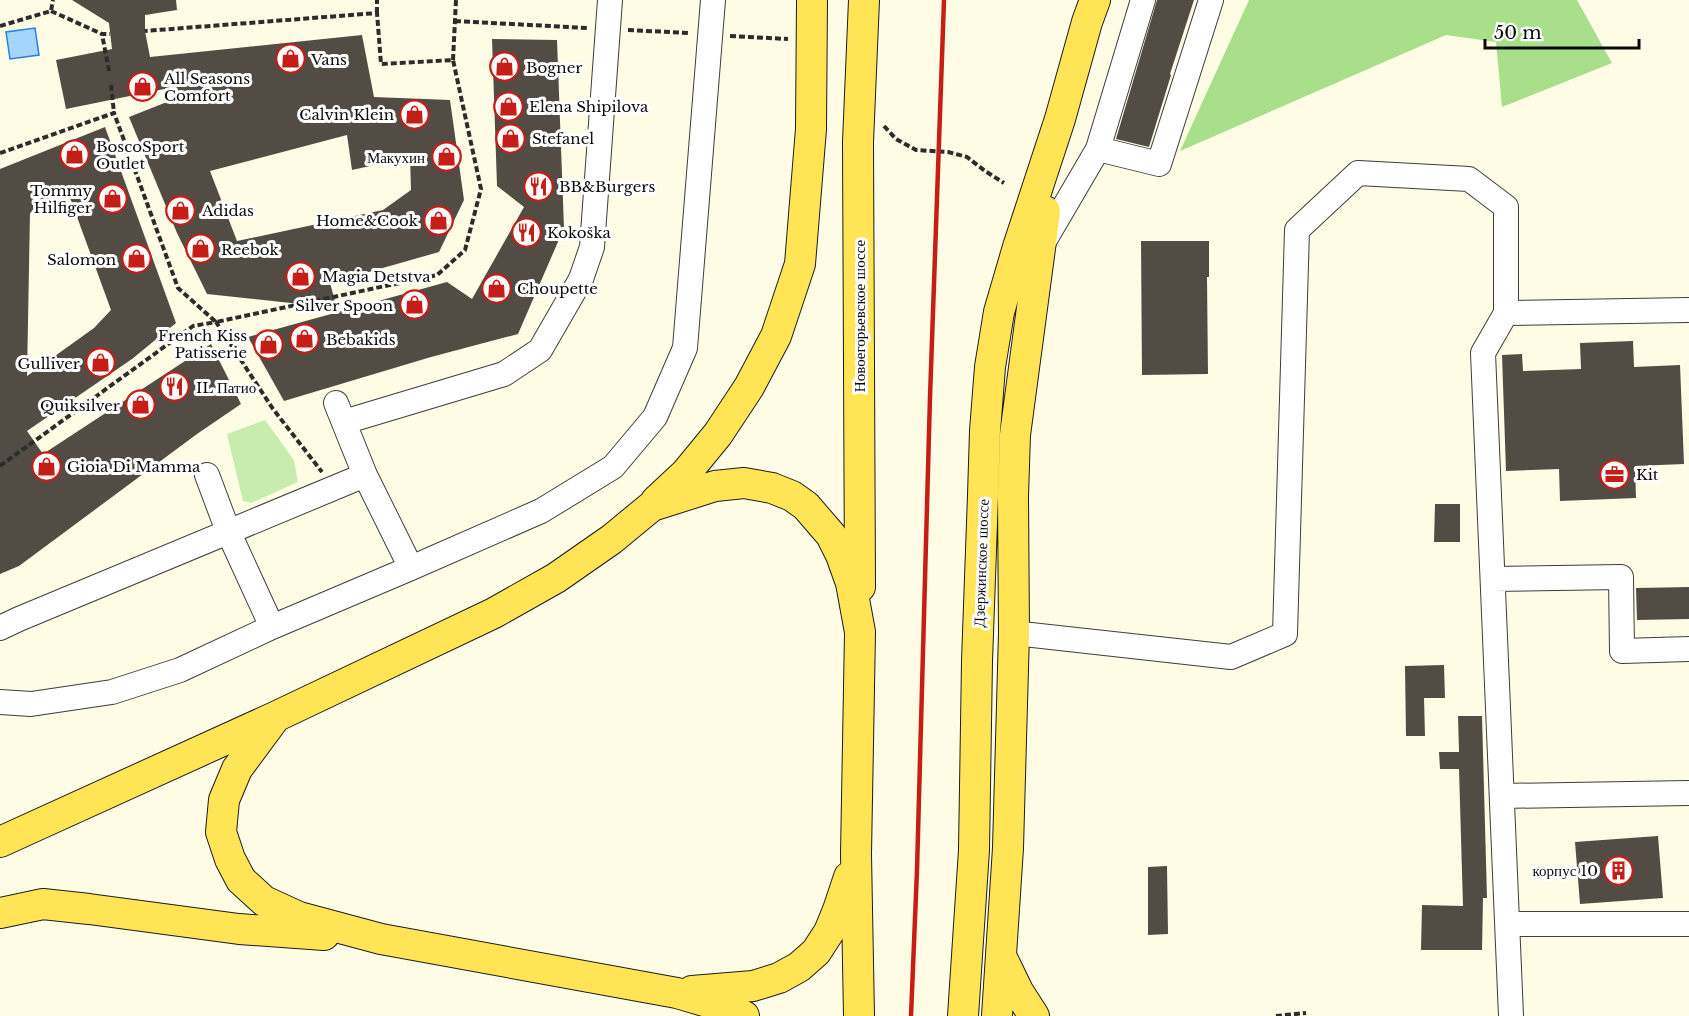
<svg xmlns="http://www.w3.org/2000/svg" width="1689" height="1016" font-family="'Libre Baskerville',serif">
<style>
.green{fill:#c8ecad}
.forest{fill:#a9de8b}
.water{fill:#a5d4fc;stroke:#2681da;stroke-width:1.5}
.building{fill:#534c45;fill-rule:evenodd}
.lines{fill:none;stroke-linecap:round;stroke-linejoin:round}
.minor-casing{stroke:#3d3d3d;stroke-width:26}
.major-casing{stroke:#1b1b1b;stroke-width:32}
.path{stroke:#2c2c2c;stroke-width:4;stroke-dasharray:6 3;stroke-linecap:butt}
.minor{stroke:#fff;stroke-width:24}
.major{stroke:#ffe556;stroke-width:30}
.rail{stroke:#c51e17;stroke-width:4.5}
.labels{text-anchor:middle;dominant-baseline:central;stroke-width:6;stroke-linejoin:round;paint-order:stroke}
.poi-label{font-size:15px;fill:#0a0a0a;stroke:#fff;text-anchor:start}
.street-label{font-size:15px;fill:#0a0a0a;stroke:#fff}
</style>
<rect width="100%" height="100%" fill="#fffce6"/>
<path class="green" d="M265,420l29,40 4,22 -47,21 -8,-2 -16,-67z"/>
<path class="forest" d="M1249,0h328l35,63 -110,44 -6,-65 -50,-7 -266,116z"/>
<path class="water" d="M35,28l4,27 -29,4 -4,-27z"/>
<path class="building" d="M72,0h104l1,10 -32,5v16l5,26 212,-22 12,62 76,3 14,100 -25,52 -109,31 7,25 -130,-14 -30,-61 -48,-116 48,-19 -3,-11 -108,22 -10,-49 56,-11 -3,-26zM347,135l5,35 58,-13 1,33 -28,20 -146,31 -27,-70z
M1157,0h37l-24,74 1,1 -22,72 -33,-8z
M492,39l65,1 7,188 -46,106 -87,23 -147,44 -36,-64 199,-55 25,17 52,-92 -27,-21z
M105,127l71,196 -44,36 -105,72 16,23 168,-110 30,60 -44,30 -178,132 -19,8v-405zM69,195l42,115 -17,18 -67,48 3,-163z
M1141,241h68v36h-2l1,97 -66,1z
M1633,341l1,26 46,-2 4,99 -49,2 1,32 -76,3 -1,-32 -53,2 -4,-116 20,-1 1,17 58,-2 -1,-26z
M1435,504h25v38h-26z
M1689,587v32l-52,1 -1,-32z
M1444,665l1,33h-21l1,38h-19l-1,-70z
M1458,716h24l5,182h-4l-1,52h-61l1,-45 41,1 -4,-137h-19l-1,-17h20z
M1658,836l5,62 -83,6 -5,-62z
M1167,866l1,68 -20,1v-68z"/>
<g class="lines">
<defs>
<path id="minor" d="M1098,149l61,15 52,-164
M1043,243l55,-94 45,-149
M336,403l29,72 46,93
M344,422l160,-48 36,-24 41,-71 11,-32 18,-247
M207,475l21,56 44,96
M1493,579l128,-2 1,74 67,-2
M0,628l19,-9 346,-144
M1014,633l217,24 54,-23 12,-404 61,-57 111,6 37,28v106
M0,702l31,2 81,-12 68,-22 92,-43 139,-59 130,-57 72,-44 42,-50 30,-69 28,-348
M1502,796l187,-3
M1508,924h181
M1511,1016l-28,-663 23,-40 183,-3"/>
<path id="major" d="M656,501l30,-28 32,-39 31,-47 27,-51 24,-72 11,-135 1,-129
M860,587l-2,-445 6,-142
M274,719l-37,50 -13,31 -3,32 9,27 11,21 23,21 35,16 82,22 296,54 44,13 23,10
M0,842l275,-125 219,-104 62,-35 56,-39 40,-33 63,-20 29,-3 28,5 20,8 14,10 25,29 10,20 10,28 9,49 -4,222 3,162
M0,913l43,-9 46,5 150,20 85,6
M1002,958l16,33 16,25
M692,991l61,-5 26,-8 20,-11 17,-15 13,-20 9,-22 11,-33
M963,1016l11,-166 3,-189 6,-166 2,-64 5,-64 9,-55 19,-65 42,-128 27,-97 8,-22
M997,1016l11,-168 6,-215 -1,-137 2,-61 30,-224"/>
</defs>
<use href="#minor" class="minor-casing"/>
<use href="#major" class="major-casing"/>
<path class="path" d="M51,11l51,23
M377,13v-13
M455,21l132,7
M0,26l51,-15 2,-11
M628,30l61,3
M730,36l58,3
M453,60l3,-60
M109,71l-7,-37h8
M111,85l3,28
M884,126l12,13 20,11 32,2 19,5 18,14 19,12
M0,153l114,-40 64,175 38,34 221,-47 28,-25 16,-61 -28,-129 -72,4 -4,-51 -232,18
M0,466l193,-140 23,-4 57,87 49,63
M1276,1016l30,-3"/>
<use href="#minor" class="minor"/>
<use href="#major" class="major"/>
<path class="rail" d="M911,1016l6,-146 13,-473 14,-397"/>
</g>
<defs>
<symbol id="shop-ring" viewBox="-11 -11 22 22"><circle r="9.5" fill="#fff" stroke="#c51e17" stroke-width="1.5"/><path d="M-5-2.5h2.3a2.7 3.5 0 0 1 5.4 0H5L5.5 6h-11ZM-1.5-2.5h3a1.5 2.3 0 0 0-3 0Z" fill="#c51e17"/></symbol>
<symbol id="restaurant-ring" viewBox="-11 -11 22 22"><circle r="9.5" fill="#fff" stroke="#c51e17" stroke-width="1.5"/><path d="M-5-6h1v4h1v-4h1v4h1v-4h1v5L-1.5 .5V6h-2V.5L-5-1ZM5-6V6H3V1.5H1.5Q1.5-4 5-6Z" fill="#c51e17"/></symbol>
<symbol id="office-ring" viewBox="-11 -11 22 22"><circle r="9.5" fill="#fff" stroke="#c51e17" stroke-width="1.5"/><path d="M-6-3h4V-5.5h4V-3h4V5H-6ZM-1-4.5V-3h2v-1.5ZM-6 0V1H6V0Z" fill="#c51e17"/></symbol>
<symbol id="building-ring" viewBox="-11 -11 22 22"><circle r="9.5" fill="#fff" stroke="#c51e17" stroke-width="1.5"/><path d="M-4-6H4V6H1V3H-1V6H-4ZM-2.5-4.3h1.7v1.8h-1.7ZM.8-4.3h1.7v1.8H.8ZM-2.5-1h1.7V.8h-1.7ZM.8-1h1.7V.8H.8Z" fill="#c51e17"/></symbol>
</defs>
<g fill-rule="evenodd">
<use href="#shop-ring" x="274" y="42" width="33" height="33"/>
<use href="#shop-ring" x="488" y="50" width="33" height="33"/>
<use href="#shop-ring" x="126" y="70" width="33" height="33"/>
<use href="#shop-ring" x="492" y="90" width="33" height="33"/>
<use href="#shop-ring" x="398" y="98" width="33" height="33"/>
<use href="#shop-ring" x="494" y="122" width="33" height="33"/>
<use href="#shop-ring" x="58" y="138" width="33" height="33"/>
<use href="#shop-ring" x="430" y="140" width="33" height="33"/>
<use href="#restaurant-ring" x="522" y="170" width="33" height="33"/>
<use href="#shop-ring" x="96" y="182" width="33" height="33"/>
<use href="#shop-ring" x="164" y="194" width="33" height="33"/>
<use href="#shop-ring" x="422" y="204" width="33" height="33"/>
<use href="#restaurant-ring" x="510" y="216" width="33" height="33"/>
<use href="#shop-ring" x="184" y="232" width="33" height="33"/>
<use href="#shop-ring" x="120" y="242" width="33" height="33"/>
<use href="#shop-ring" x="284" y="260" width="33" height="33"/>
<use href="#shop-ring" x="480" y="272" width="33" height="33"/>
<use href="#shop-ring" x="398" y="288" width="33" height="33"/>
<use href="#shop-ring" x="288" y="322" width="33" height="33"/>
<use href="#shop-ring" x="252" y="328" width="33" height="33"/>
<use href="#shop-ring" x="84" y="346" width="33" height="33"/>
<use href="#restaurant-ring" x="158" y="370" width="33" height="33"/>
<use href="#shop-ring" x="124" y="388" width="33" height="33"/>
<use href="#shop-ring" x="30" y="450" width="33" height="33"/>
<use href="#office-ring" x="1598" y="458" width="33" height="33"/>
<use href="#building-ring" x="1602" y="854" width="33" height="33"/>
</g>
<g class="labels">
<g class="poi-label">
<text x="311" y="59">Vans</text>
<text x="526" y="67">Bogner</text>
<text x="164" y="78">All Seasons<tspan x="164" dy="17">Comfort</tspan></text>
<text x="529" y="106">Elena Shipilova</text>
<text x="394" y="114" text-anchor="end">Calvin Klein</text>
<text x="532" y="138">Stefanel</text>
<text x="96" y="146">BoscoSport<tspan x="96" dy="17">Outlet</tspan></text>
<text x="425" y="157" text-anchor="end">Макухин</text>
<text x="559" y="186">BB&amp;Burgers</text>
<text x="92" y="190" text-anchor="end">Tommy<tspan x="92" dy="17">Hilfiger</tspan></text>
<text x="202" y="210">Adidas</text>
<text x="418" y="220" text-anchor="end">Home&amp;Cook</text>
<text x="547" y="232">Kokoška</text>
<text x="221" y="249">Reebok</text>
<text x="116" y="259" text-anchor="end">Salomon</text>
<text x="322" y="276">Magia Detstva</text>
<text x="517" y="288">Choupette</text>
<text x="393" y="305" text-anchor="end">Silver Spoon</text>
<text x="247" y="335" text-anchor="end">French Kiss<tspan x="247" dy="17">Patisserie</tspan></text>
<text x="326" y="339">Bebakids</text>
<text x="80" y="363" text-anchor="end">Gulliver</text>
<text x="196" y="387">IL Патио</text>
<text x="120" y="405" text-anchor="end">Quiksilver</text>
<text x="67" y="466">Gioia Di Mamma</text>
<text x="1636" y="474">Kit</text>
<text x="1598" y="870" text-anchor="end">корпус 10</text>
</g>
<g class="street-label">
<text transform="translate(859 316) rotate(-90)">Новоегорьевское шоссе</text>
<text transform="translate(981 563) rotate(-88)">Дзержинское шоссе</text>
</g>
</g>
<path d="M1485 39v9h154v-9" fill="none" stroke="#0a0a0a" stroke-width="3"/>
<text x="1494" y="39" font-size="18" fill="#0a0a0a" stroke="#ffffff" stroke-width="4.5" paint-order="stroke">50 m</text>
</svg>
